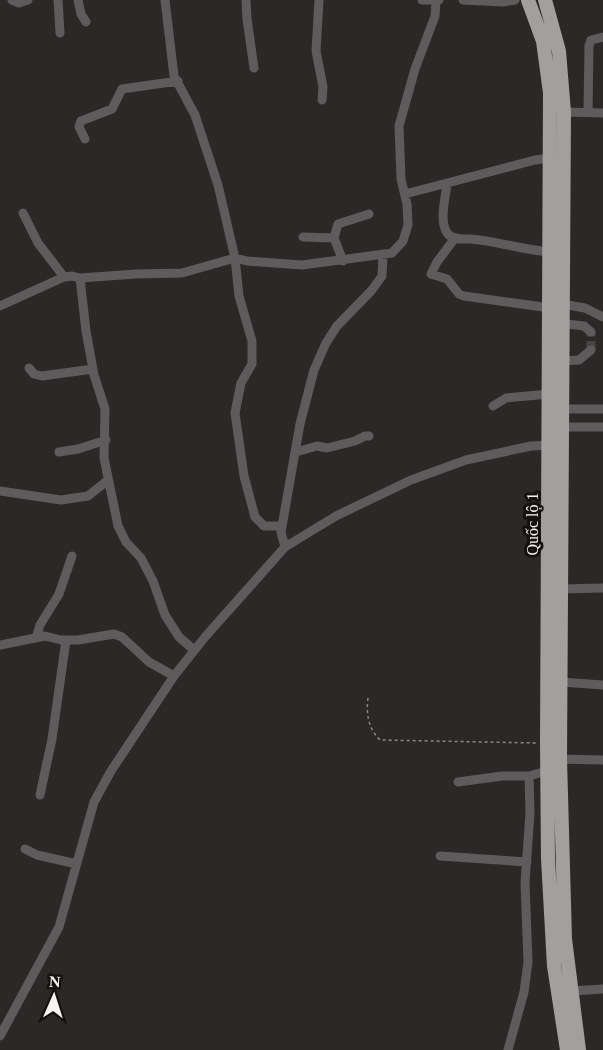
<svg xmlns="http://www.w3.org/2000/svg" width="603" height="1050" font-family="Georgia,serif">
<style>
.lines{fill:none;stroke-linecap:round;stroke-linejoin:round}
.minor-tunnel{stroke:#494746;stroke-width:9;stroke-dasharray:9 4.5;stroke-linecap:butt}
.path{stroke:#8a8887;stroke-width:1.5;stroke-dasharray:3 3;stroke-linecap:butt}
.minor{stroke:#5d5b5b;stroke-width:9}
.highway{stroke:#a29f9f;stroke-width:14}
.labels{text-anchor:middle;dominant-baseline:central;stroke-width:6;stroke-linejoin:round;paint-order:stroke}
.street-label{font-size:16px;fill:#f6f4f3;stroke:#131211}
</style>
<rect width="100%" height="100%" fill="#2b2928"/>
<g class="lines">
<path class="minor-tunnel" d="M591,350v-18"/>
<path class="path" d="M368,698c-2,16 0,30 12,42l157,3"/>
<path class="minor" d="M12,0l7,3 9,-3
M58,0l2,33
M78,0l3,14 5,8
M165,0l9,76 21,39 23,70 17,73 4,38 13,45v23l-11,19 -6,30 9,63 11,41 9,9h18
M246,0l1,19 7,49
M319,0l-3,51 7,36 -1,13
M422,0h17
M463,0l40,2 12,-2
M564,112l39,1
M588,112l1,-66 2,-6 12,-3
M85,139l-6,-12 2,-6 31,-12 10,-20 56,-8
M447,183c-1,14 -9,39 1,51 5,6 15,5 22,5 27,2 53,11 80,13
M405,194l130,-34 16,-2
M23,213l15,30 26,34
M303,237l31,1
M455,238l-18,24 -6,12 16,5 12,15 5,2 86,12
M343,261l-9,-23 4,-14 31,-10
M80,278l6,53 8,44 11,34 -1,49 14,68 8,16 15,16 12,23 12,34 14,22 15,13
M562,304l23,4 18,9
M0,306l64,-29 8,-1 8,2 56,-4 46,-1 53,-15 12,3 55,4 90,-12 11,-12 5,-16 -1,-21 -6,-25 -2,-53 16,-57 20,-53 1,-15
M558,323l26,3 7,6
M562,361l17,-1 12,-10
M29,368l5,6 8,2 51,-7
M493,406l13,-8 43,-4
M562,409h41
M562,427h41
M59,452l19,-3 28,-9
M296,452l21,-6 10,2 28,-7 10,-5h4
M0,491l61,9 27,-4 20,-16
M285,547l-4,-15 19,-108 14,-54 12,-27 11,-17 35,-36 10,-14 1,-21
M561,589l42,-1
M36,638l4,-13 19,-31 13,-38
M0,645l45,-9 16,4h17l36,-6 8,3 27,25 25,14
M561,682l42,3
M555,759l48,1
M458,782l44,-6h27
M40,795l12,-56 14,-99
M25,849l12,6 40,9
M440,856l87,6
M571,991l32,-2
M0,1036l59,-109 35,-125 17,-31 63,-95 31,-39 80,-90 51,-31 75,-36 55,-20 65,-14 23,-1
M508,1050l16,-58 4,-30 -3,-79 5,-70 -1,-37 18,-5"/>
<path class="highway" d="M528,0l15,41 7,52 -3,650 1,116 6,107 13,84
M545,0l14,51 5,61 -4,647 5,180 14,111"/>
</g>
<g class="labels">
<g class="street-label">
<text transform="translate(532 524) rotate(-90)">Quốc lộ 1</text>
</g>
</g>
<g transform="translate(54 996) rotate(3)" stroke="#131211" stroke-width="4.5" paint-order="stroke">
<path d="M0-4.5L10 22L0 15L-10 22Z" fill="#f6f4f3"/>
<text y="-9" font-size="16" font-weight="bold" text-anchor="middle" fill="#f6f4f3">N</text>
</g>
</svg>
